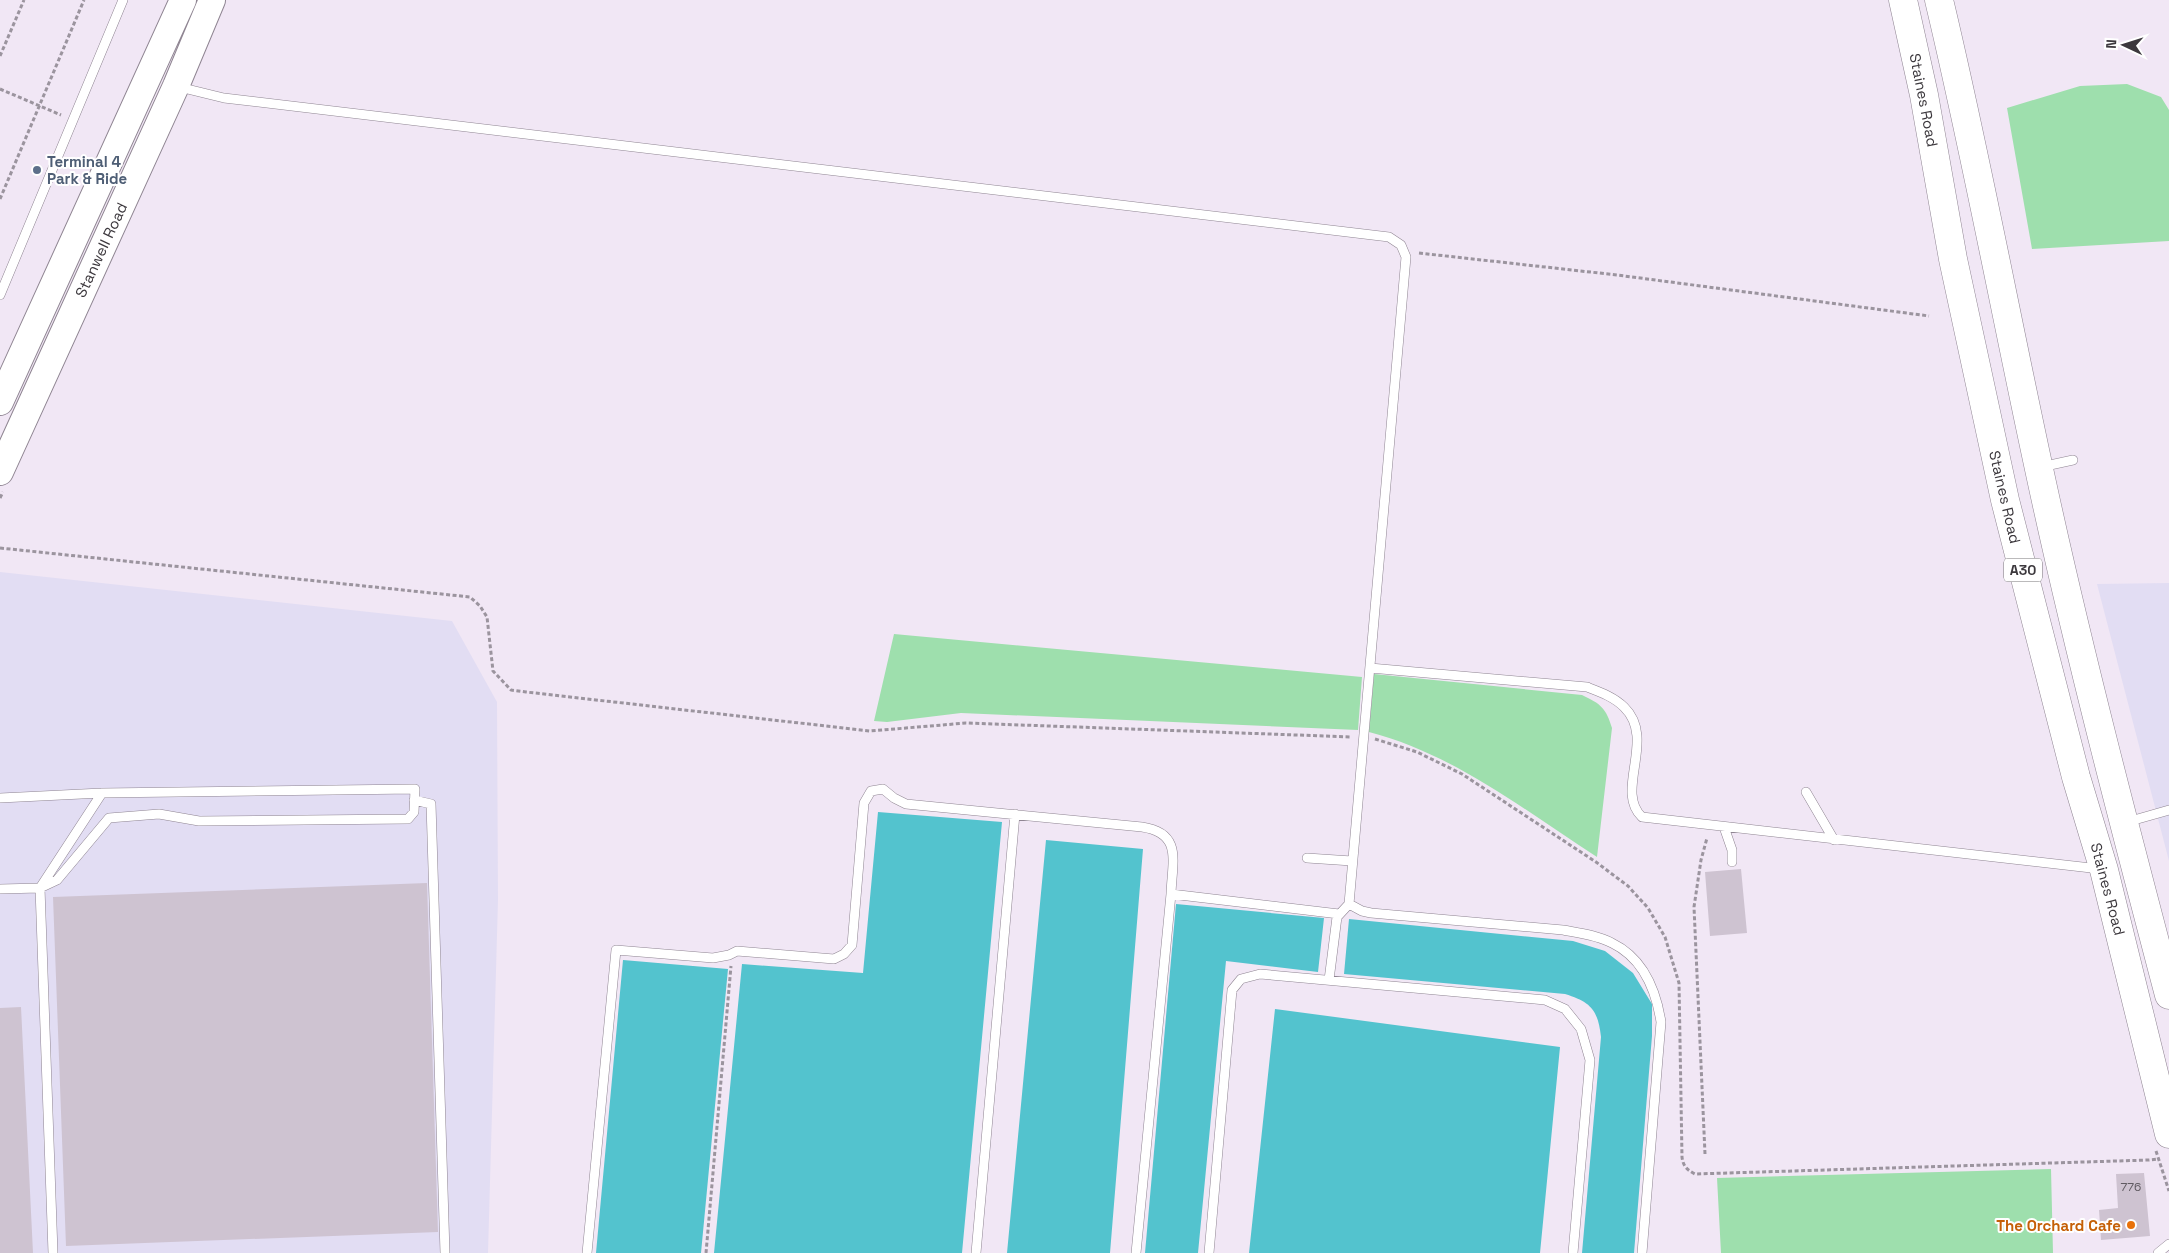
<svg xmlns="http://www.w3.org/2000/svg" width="2169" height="1253" font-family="'Space Grotesk',sans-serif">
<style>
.industrial{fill:#e2ddf3}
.green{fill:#9edfad}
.water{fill:#53c3ce}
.building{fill:#cec3d1}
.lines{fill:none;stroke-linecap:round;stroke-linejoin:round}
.lane-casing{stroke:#8f8592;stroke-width:10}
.secondary-casing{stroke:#8f8592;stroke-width:28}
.highway-casing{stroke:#8f8592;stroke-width:29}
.path{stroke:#9b949e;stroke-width:3;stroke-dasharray:4 2.5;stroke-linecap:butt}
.lane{stroke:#fff;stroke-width:9}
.secondary{stroke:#fff;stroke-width:26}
.highway{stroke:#fff;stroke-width:28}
.service-dot{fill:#5c6f8a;stroke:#fff;stroke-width:2}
.food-dot{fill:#e8710a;stroke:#fff;stroke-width:2}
.labels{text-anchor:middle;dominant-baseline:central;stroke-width:4;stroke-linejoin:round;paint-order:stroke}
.number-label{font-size:12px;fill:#605b62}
.shield{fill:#fff;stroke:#767477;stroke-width:1}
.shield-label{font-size:14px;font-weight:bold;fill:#3c383d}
.street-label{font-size:15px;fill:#3c383d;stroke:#fff}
.service-label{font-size:15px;font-weight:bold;fill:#4e5e75;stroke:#fff;text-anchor:start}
.food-label{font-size:15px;font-weight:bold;fill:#c56008;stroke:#fff;text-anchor:end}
</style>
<rect width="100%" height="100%" fill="#f1e7f5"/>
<path class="industrial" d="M0,572l452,49 45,81 1,198 -10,353h-488z
M2169,583v278l-72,-277z"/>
<path class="green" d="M2127,84l34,13 8,13v131l-137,8 -25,-141 73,-22z
M894,634l468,43 -4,53 -397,-17 -74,9 -13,-1z
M1374,674l208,21c19,9 24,13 30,33l-15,129c-73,-47 -143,-103 -228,-125z
M2051,1169l2,84h-332l-4,-75z"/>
<path class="water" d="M878,812l124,10 -40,431h-248l28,-289 121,9z
M1046,840l97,9 -33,404h-103z
M1176,904l148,14 -6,54 -92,-11 -28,292h-53z
M1349,919l224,22 32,10 28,22 19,31v32l-18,217h-52l19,-216c-3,-27 -10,-35 -36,-43l-221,-20z
M623,960l105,9 -27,284h-105z
M1275,1009l285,38 -20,206h-291z"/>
<path class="building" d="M1741,869l6,64 -37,3 -5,-64z
M427,883l11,349 -372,14 -13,-349z
M21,1007l12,246h-33v-245z
M2144,1173l6,63 -49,4 -2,-30 19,-2 -2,-34z"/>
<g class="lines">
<defs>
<path id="lane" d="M179,87l45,11 1165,139 12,8 5,12 -57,647 -12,13 -8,63
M0,295l123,-295
M2041,467l32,-7
M1370,668l217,19c13,5 27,10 37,20 33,32 -10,84 18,110l458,52
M1806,792l28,48
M0,798l102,-5 313,-4 -1,23 -6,7 -209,2 -40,-7 -50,4 -52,62 -17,8 -40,1
M414,800l17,4 14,449
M2127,822l42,-12
M1724,827l8,23v12
M1307,858l45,3
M1171,894l168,20
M1349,904l13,7 9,2 192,17c16,3 34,5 49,13 31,15 44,47 49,79l-19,231
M53,1253l-13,-365 62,-95
M587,1253l29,-303 97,8 16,-3 8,-4 97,8 10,-5 8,-9 12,-142 7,-12 12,-2 11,9 12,6 236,23c41,6 30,35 29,67l-35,359
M976,1253l39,-439
M1209,1253l23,-263 9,-11 19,-5 285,26 20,9 16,20 9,31 -17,193
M2158,1253l11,-9"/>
<path id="secondary" d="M0,402l183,-402
M0,472l176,-386 36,-86"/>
<path id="highway" d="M1903,0l21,95 29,164 52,241 71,277 28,93 65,264
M1939,0c39,163 69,328 105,492 37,169 81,336 125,503"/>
</defs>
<use href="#lane" class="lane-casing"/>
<use href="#secondary" class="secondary-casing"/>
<use href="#highway" class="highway-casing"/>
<path class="path" d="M0,56l24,-56
M0,89l61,26
M0,199l84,-199
M1419,253l198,22 312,41
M0,498l3,-6
M0,548l470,49 10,9 7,11 6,54 18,19 15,2 344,39 96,-8 386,14
M1375,739l42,13 45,22 134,88 32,24 20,22 17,29 14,46 3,174c1,9 5,13 13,17l454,-14 10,-1
M2156,1151l13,40
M1705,1154l-11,-247 7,-47 6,-22
M706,1253l25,-287"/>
<use href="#lane" class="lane"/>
<use href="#secondary" class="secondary"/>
<use href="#highway" class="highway"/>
</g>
<circle class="service-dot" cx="37" cy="170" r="5"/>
<circle class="food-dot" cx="2131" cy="1225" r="5"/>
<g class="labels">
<g class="number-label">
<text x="2131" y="1187">776</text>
</g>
<rect class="shield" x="2004" y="558.5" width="38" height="23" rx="4"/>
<g class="shield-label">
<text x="2023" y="570">A30</text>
</g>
<g class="street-label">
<text transform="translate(1924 100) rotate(79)">Staines Road</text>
<text transform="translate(101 250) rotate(-65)">Stanwell Road</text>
<text transform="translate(2005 497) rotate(77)">Staines Road</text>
<text transform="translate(2108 889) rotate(75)">Staines Road</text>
</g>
<g class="service-label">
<text x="47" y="161">Terminal 4<tspan x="47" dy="17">Park &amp; Ride</tspan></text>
</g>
<g class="food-label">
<text x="2121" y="1225">The Orchard Cafe</text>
</g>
</g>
<g transform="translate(2124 45) rotate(274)" stroke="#ffffff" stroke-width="4" paint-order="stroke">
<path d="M0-4L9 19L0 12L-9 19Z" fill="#3c383d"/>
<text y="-8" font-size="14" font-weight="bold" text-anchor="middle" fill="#3c383d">N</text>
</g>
</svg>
